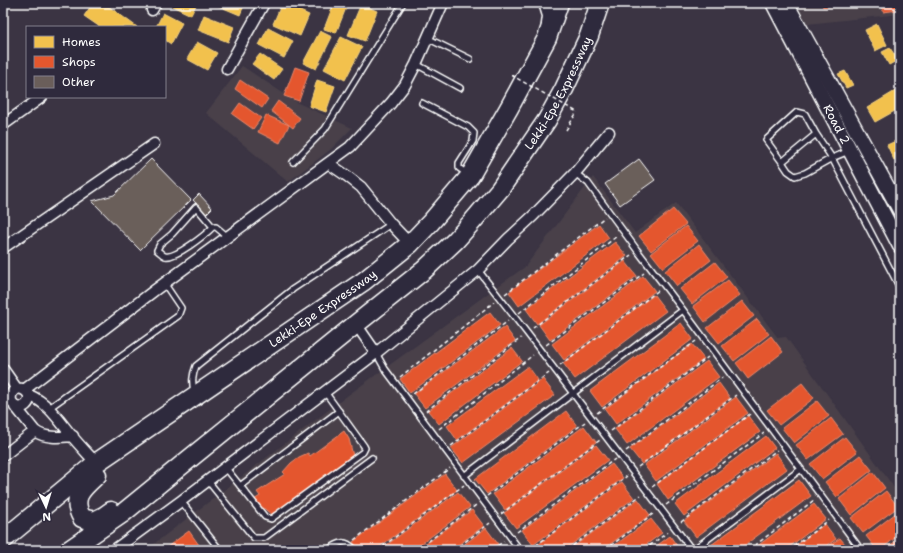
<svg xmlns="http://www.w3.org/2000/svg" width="903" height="553" font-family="'Shantell Sans',sans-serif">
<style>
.built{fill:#49414a}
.homes{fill:#f2c14e;stroke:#f6d483}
.shops{fill:#e4572e;stroke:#ec896d}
.building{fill:#6a5e5a;stroke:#fff}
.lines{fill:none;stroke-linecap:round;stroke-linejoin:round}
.lane-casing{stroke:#fff;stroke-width:8}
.street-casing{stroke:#fff;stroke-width:13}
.secondary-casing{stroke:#fff;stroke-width:17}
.highway-casing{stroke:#fff;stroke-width:21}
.path{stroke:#fff;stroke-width:1.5;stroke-dasharray:4 3;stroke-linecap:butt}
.lane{stroke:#2f2a3d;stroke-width:5}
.street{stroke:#2f2a3d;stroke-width:10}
.secondary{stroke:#2f2a3d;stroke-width:14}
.highway{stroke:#2f2a3d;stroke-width:18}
.path-bridge{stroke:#fff;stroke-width:1.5;stroke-dasharray:4 3;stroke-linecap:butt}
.labels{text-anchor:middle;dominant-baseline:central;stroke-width:4;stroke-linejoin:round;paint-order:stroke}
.street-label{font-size:12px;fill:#fff;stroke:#2f2a3d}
</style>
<rect width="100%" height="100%" fill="#3b3443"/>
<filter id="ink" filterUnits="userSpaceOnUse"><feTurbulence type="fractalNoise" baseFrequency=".025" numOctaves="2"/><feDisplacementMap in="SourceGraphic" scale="8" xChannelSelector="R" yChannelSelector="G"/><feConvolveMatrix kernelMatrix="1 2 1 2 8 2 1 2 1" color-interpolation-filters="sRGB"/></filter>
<g filter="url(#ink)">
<path class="built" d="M796,3h104v11l-93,10z
M242,66l56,37 54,25 -22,22 -42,32 -82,-69z
M593,177l42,56 41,-30 102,135 8,-1 114,159v54h-754l201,-154 147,-107 31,-22z"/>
<path class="homes" d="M93,3h11l33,24h-37l-16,-11z
M171,3h26l-6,12 -21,-10z
M214,3h31l-5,12 -26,-11z
M282,3l27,12 -9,21 -27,-12z
M334,3h14l-12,30 -12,-4z
M361,4l16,7 -12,30 -17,-6z
M163,13l19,10 -11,21 -6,-4v-13h-9z
M204,15l30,12 -6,15 -30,-12z
M877,24l10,21 -12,6 -10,-21z
M268,28l25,13 -9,17 -25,-13z
M320,31l12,6 -16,32 -13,-6z
M341,37l21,10 -17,33 -21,-11z
M197,42l20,11 -10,17 -20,-11z
M890,48l8,12 -9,5 -7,-13z
M260,54l22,15 -8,11 -22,-16z
M845,71l8,14 -7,3 -8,-14z
M317,80l18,6 -9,26 -17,-6z
M897,90l3,5v13l-25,14 -8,-14z
M900,139v18l-6,3 -7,-15z"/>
<path class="shops" d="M822,3h35l-34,4z
M882,3h16l1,7 -16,2z
M295,67l14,5 -10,29 -15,-5z
M240,80l28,19 -6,9 -27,-19z
M278,101l22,17 -7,10 -22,-17z
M240,103l21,15 -8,11 -21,-15z
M266,115l23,10 -9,18 -22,-11z
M673,209l13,15 -35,27 -12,-15z
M599,224l10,14 -90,68 -10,-14z
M686,226l12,15 -35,27 -12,-15z
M615,242l12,14 -90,68 -11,-15z
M699,244l12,16 -34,26 -12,-15z
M625,261l12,15 -87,64 -11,-15z
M715,262l12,15 -35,27 -12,-15z
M643,276l12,15 -91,69 -12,-16z
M728,280l12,15 -35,27 -12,-16z
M654,295l12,16 -91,68 -12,-16z
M742,301l12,15 -35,27 -12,-15z
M490,312l10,13 -90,68 -10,-14z
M757,319l12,15 -35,27 -12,-15z
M681,323l12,16 -91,68 -12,-16z
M505,327l10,14 -90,67 -11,-14z
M771,336l12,16 -35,27 -12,-16z
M692,344l12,15 -88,65 -11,-15z
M512,348l10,13 -83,63 -11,-13z
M707,361l12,16 -92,68 -12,-16z
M528,366l10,14 -81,60 -10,-14z
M543,379l12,16 -92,68 -12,-15z
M719,383l11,15 -88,66 -12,-15z
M802,383l12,15 -35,27 -12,-15z
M736,397l12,16 -92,68 -12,-16z
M817,401l12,15 -35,27 -12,-15z
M566,411l11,15 -90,68 -12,-15z
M748,416l12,16 -92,68 -11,-16z
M831,418l12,16 -35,26 -12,-15z
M584,426l12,16 -91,68 -12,-16z
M344,431l5,8 4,17 -81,59 -18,-15 6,-4 -3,-4 28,-18 -2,-2 8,-9 8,-6 9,-4 2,3z
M766,436l9,12 -91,68 -9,-12z
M845,437l12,15 -35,27 -12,-15z
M596,445l12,15 -92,68 -12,-15z
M776,453l11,16 -91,68 -12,-16z
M860,455l12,15 -35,27 -12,-15z
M612,464l11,14 -90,67 -11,-15z
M873,472l12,16 -34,27 -12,-16z
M445,474l12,16 -82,60h-16l-6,-8z
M799,480l12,16 -73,54h-29l-2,-2z
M622,482l12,16 -70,52h-33z
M886,491l12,16 -35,26 -12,-15z
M458,492l12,15 -57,43h-33z
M638,499l12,16 -48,35h-33z
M814,504l12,15 -41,31h-33z
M472,510l12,16 -33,24h-33z
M900,510v24l-20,16h-3l-11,-14z
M651,519l11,14 -23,17h-31z
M825,524l11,15 -15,11h-31z
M486,528l12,16 -8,6h-33z
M189,531l10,14 -6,5h-30z
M670,536l10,14h-29z
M840,538l10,12h-27z
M900,538v12h-16z"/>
<path class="building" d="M151,159l40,41 -51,50 -48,-49 22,-6z
M639,159l16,21 -35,25 -15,-21z
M199,194l13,14 -6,6 -13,-14z"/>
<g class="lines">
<defs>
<path id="lane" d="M427,38l43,21
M416,64l44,24
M422,103l46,24 6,6 -1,8 -14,22v5l8,6
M849,151l-17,7 -27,15 -10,3 -7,-5 -6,-9 34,-28 16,24 68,130
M293,162l32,-33 78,-126
M782,162l-16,-22 31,-28 8,2 11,20
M575,173l13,10 49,67 46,60 178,240
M213,227l-17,-20 -24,27 -12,10 -3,6c3,2 5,5 8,6 10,3 40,-21 48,-29h3l12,10
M478,270l49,63 165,217
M376,353l9,16 135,181
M194,392c-2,-10 -2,-16 2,-26l97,-77 98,-65
M49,408l129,-92 3,-8 -17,-25
M225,467l40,50 6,2 92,-67 2,-4 -1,-2 -39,-54
M464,476l219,-166
M208,481l46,57h10l108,-80
M240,486l99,-75
M181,501l39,49
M328,550c11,-8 17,-11 27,0
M693,550l108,-81"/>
<path id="street" d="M544,3l4,13 -1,8
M152,10l4,-7
M227,69l37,-66
M3,125l39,-28
M328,163l22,-16 41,-44 14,-18 11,-21 27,-61
M3,248l151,-104
M356,324l20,29
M3,369l14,20
M24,390l131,-100 173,-127 19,13 14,11 30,37 19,20
M29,395c19,8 29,24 42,40 8,10 17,19 25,28
M15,407c9,2 15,-3 14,-12 -7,-11 -20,-7 -18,6l24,30c10,8 26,6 38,5
M3,456l32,-25
M114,550l67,-49 195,-148 102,-83 30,-31 25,-23 42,-43 34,-41"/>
<g id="secondary">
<path id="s1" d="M773,3l127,243"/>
<path d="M786,3l114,207"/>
</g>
<g id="highway">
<path d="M97,475c-14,13 -27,22 -15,43l12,3 10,-5 7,-5"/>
<path id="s2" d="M3,540l93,-77 268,-182 46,-37 21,-22 39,-46 39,-68 38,-70 12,-35"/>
<path id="s3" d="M69,550l54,-37 65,-53 168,-136 68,-54 31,-29 17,-19 28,-33 47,-69 17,-31 25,-53 11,-33"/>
</g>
</defs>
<use href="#lane" class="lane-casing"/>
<use href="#street" class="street-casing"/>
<use href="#secondary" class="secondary-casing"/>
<use href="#highway" class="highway-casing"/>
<path class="path" d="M566,130l11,-18
M505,294l100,-77
M519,313l98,-77
M533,328l98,-73
M546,345l98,-72
M560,365l99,-75
M400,377l94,-75
M413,394l95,-73
M426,411l95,-73
M597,413l99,-72
M439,429l94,-74
M611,431l97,-74
M451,446l98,-73
M626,451l97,-74
M638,467l98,-72
M652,487l98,-73
M487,496l98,-74
M666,505l98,-72
M501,514l99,-74
M681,522l96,-72
M517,532l98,-73
M354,540l96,-72
M378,550l86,-65
M417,550l59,-45
M454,550l36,-27
M492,550l12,-9
M530,550l97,-74
M567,550l74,-55
M605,550l49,-37
M644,550l24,-18
M749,550l65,-50
M789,550l40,-30"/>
<use href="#lane" class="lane"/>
<use href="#street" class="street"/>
<use href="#secondary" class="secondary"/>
<use href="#highway" class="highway"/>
<path class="path-bridge" d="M511,75l66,37"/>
</g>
</g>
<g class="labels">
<g class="street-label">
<text stroke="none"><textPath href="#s3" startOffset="676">Lekki-Epe Expressway</textPath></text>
<text stroke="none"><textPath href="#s1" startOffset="137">Road 2</textPath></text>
<text stroke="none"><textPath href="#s2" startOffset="395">Lekki-Epe Expressway</textPath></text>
</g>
</g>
<rect width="903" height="553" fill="none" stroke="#2f2a3d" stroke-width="16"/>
<rect x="8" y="8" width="887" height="537" fill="none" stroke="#fff" stroke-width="1.5" filter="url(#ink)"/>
<rect x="26" y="26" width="140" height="72" fill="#2f2a3d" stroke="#827f8b"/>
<rect x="34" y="36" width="20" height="12" fill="#f2c14e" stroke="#827f8b"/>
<text x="62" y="46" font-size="12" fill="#ffffff">Homes</text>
<rect x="34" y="56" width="20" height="12" fill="#e4572e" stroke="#827f8b"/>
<text x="62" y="66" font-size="12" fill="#ffffff">Shops</text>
<rect x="34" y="76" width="20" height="12" fill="#6a5e5a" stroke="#827f8b"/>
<text x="62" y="86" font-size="12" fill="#ffffff">Other</text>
<g transform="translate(46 507) rotate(176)" stroke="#2f2a3d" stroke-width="3" paint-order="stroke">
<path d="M0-3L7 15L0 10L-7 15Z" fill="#ffffff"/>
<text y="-6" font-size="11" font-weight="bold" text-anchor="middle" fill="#ffffff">N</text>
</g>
</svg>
